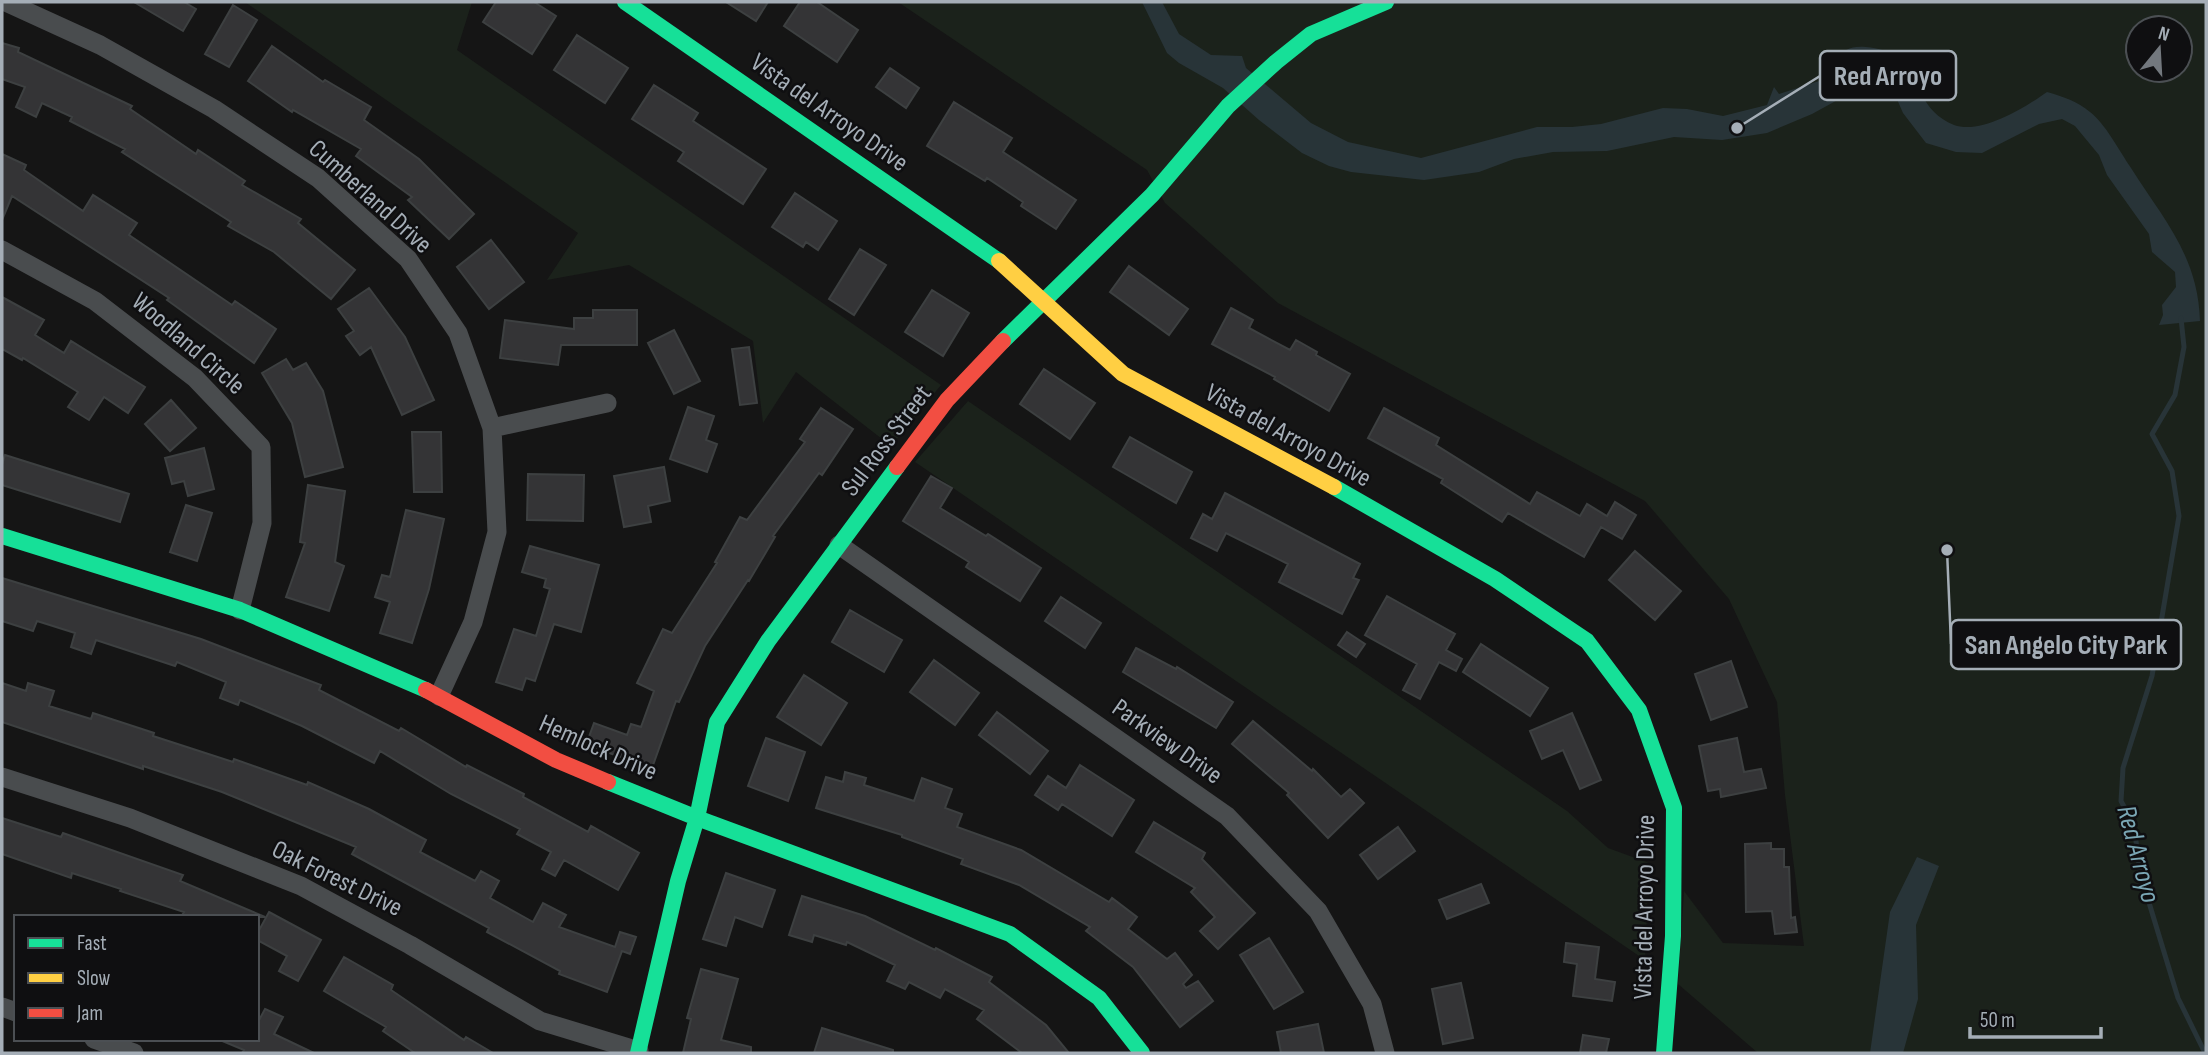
<svg xmlns="http://www.w3.org/2000/svg" width="2208" height="1055" font-family="'Sofia Sans Condensed',sans-serif">
<style>
.green{fill:#1b221b;fill-rule:evenodd}
.water{fill:#283438}
.lines{fill:none;stroke-linecap:round;stroke-linejoin:round}
.stream{stroke:#283438;stroke-width:5}
.building{fill:#343436;stroke:#3d4041;stroke-width:2}
.street{stroke:#494c4e;stroke-width:19}
.fast{stroke:#16e098;stroke-width:16}
.slow{stroke:#ffcf43;stroke-width:16}
.jam{stroke:#f24e42;stroke-width:16}
.labels{text-anchor:middle;dominant-baseline:central;stroke-width:5;stroke-linejoin:round;paint-order:stroke}
.street-label{font-size:26px;fill:#a5aeb7;stroke:#0f0f11}
.water-label{font-size:28px;font-style:italic;fill:#7aa6b4;stroke:#0f0f11}
.leader{fill:none;stroke:#a5aeb7;stroke-width:2.5}
.callout-dot{fill:#a5aeb7;stroke:#0f0f11;stroke-width:2.5}
.callout{fill:#0f0f11;stroke:#a5aeb7;stroke-width:2.5}
.callout-label{font-size:28px;text-anchor:middle;font-weight:bold;fill:#a5aeb7}
</style>
<rect width="100%" height="100%" fill="#151515"/>
<path class="green" d="M245,2h227l-15,48 484,335 -50,61 -95,-74 -33,51 -10,-82 -124,-76 -82,15 31,-47z
M898,2h1308v1051h-448l-80,-69 6,-93 39,52 81,3 -19,-151 -8,-93 -48,-103 -84,-98 -367,-198 -113,-100 -18,-33zM2138,28h42v42h-42z
M968,401l599,410 41,37 41,15 -4,97 -730,-498z"/>
<path class="water" d="M1142,2h20l17,32 32,21 31,1 4,12 65,55 37,19 73,16 116,-31h35l29,-3 62,-16 24,1 36,7 44,-11 7,-18 5,7 40,-13c13,-19 21,-37 47,-34 12,1 25,4 34,13 21,22 20,51 54,65 27,10 72,-18 93,-33 17,5 30,9 43,20 15,11 30,40 41,56 33,52 67,88 69,153l-41,4 4,-10 -1,-10 14,-18 -1,-15 -23,-20 -3,-18 -42,-59 -8,-20 -24,-29 -13,-7 -23,5 -57,29 -26,-1 -30,-9 -23,-30 -11,-25 -21,-14 -8,1 -13,12 -7,10 -31,17 -45,19 -45,7 -48,-3 -67,14 -54,1 -39,7 -35,13 -55,8 -73,-8 -22,-6 -27,-13 -43,-33 -36,-32 -44,-25 -12,-10z
M1917,857l22,9 -23,59 2,74 -15,54h-33l20,-141z"/>
<g class="lines">
<path class="stream" d="M2181,318l3,29 -9,48 -23,39 20,37 7,45 -27,160 -29,92 -2,33 13,24 6,48 38,125 27,55"/>
</g>
<path class="building" d="M134,2h50l12,7 -13,22z
M496,2h38l22,14 -24,38 -49,-32z
M726,2h42l-12,19z
M800,2h17l41,28 -21,32 -53,-36z
M233,5l24,15 -28,47 -24,-13z
M577,35l51,33 -23,35 -51,-33z
M2,43l17,5 -1,4 114,54 -2,3 66,45 2,-4 47,31 -3,4 59,34 -3,4 57,47 -24,29 -57,-47 -46,-26 3,-4 -109,-70 3,-3 -55,-28 2,-4 -30,-14 -6,14 -20,-10 9,-20 -23,-8z
M272,46l51,36 2,-2 46,27 -7,13 55,39 55,55 -25,25 -41,-39 4,-3 -56,-41 5,-7 -68,-39 -1,2 -44,-31z
M890,68l29,20 -13,20 -30,-21z
M654,85l44,28 -5,8 73,48 -23,35 -65,-43 6,-9 -52,-33z
M954,102l58,36 -9,14 73,48 -20,29 -35,-23 2,-4 -36,-24 -2,3 -58,-35z
M2,154l24,11 -2,5 59,41 10,-16 44,28 -8,12 103,70 3,-4 41,28 -22,34 -87,-63 2,-2 -157,-102 -10,24z
M795,193l42,28 -19,29 -12,-8 -3,5 -31,-20z
M491,240l33,42 -35,27 -32,-42z
M860,249l26,16 -32,50 -25,-16z
M1129,266l59,43 -19,26 -59,-43z
M369,288l36,49 29,63 -32,15 -31,-68 -11,8 -14,-19 8,-5 -16,-22z
M932,290l37,23 -26,43 -38,-24z
M2,297l42,23 -9,15 29,18 7,-12 74,46 -17,26 -24,-16 -15,23 -21,-13 10,-15 -55,-34 -1,2 -20,-11z
M1231,308l22,12 -4,8 41,22 6,-10 21,12 -1,3 34,19 -21,37 -55,-32 1,-2 -63,-33z
M593,310h44v35h-76l-3,20 -58,-7 5,-38 69,9v-11h19z
M674,330l26,51 -26,13 -26,-51z
M749,347l8,56 -17,2 -8,-56z
M286,359l7,11 13,-7 17,28 20,76 -38,10 -13,-54 -30,-50z
M1044,369l51,34 -25,36 -50,-35z
M171,400l25,28 -26,23 -25,-27z
M688,407l26,9 -8,24 11,4 -10,28 -37,-13z
M821,408l32,21 -31,46 -3,-2 -46,63 2,1 -26,44 -1,-1 -43,66 -26,56 -3,-1 -24,67 -66,-23 8,-22 33,12 4,-11 10,3 13,-36 -17,-8 26,-54 9,4 45,-70 -2,-1 25,-45 7,3 58,-78 -5,-3z
M1384,408l55,30 -3,7 94,59 7,-12 43,24 7,-12 20,12 8,-14 21,13 -14,24 -21,-12 -17,30 -76,-44 -6,9 -61,-39 2,-4 -75,-41z
M412,432h29l1,60h-28z
M1130,437l62,35 -16,31 -63,-36z
M204,448l10,41 -26,7 -4,-15 -12,3 -7,-26z
M5,455l124,39 -9,28 -118,-37v-20z
M664,467l6,34 -22,5 3,16 -27,5 -10,-51z
M528,474l56,1 -1,46 -56,-1z
M931,476l21,12 -12,20 46,28 2,-2 53,34 -21,33 -54,-34 3,-5 -66,-41z
M308,485l37,6 -10,71 9,4 -15,45 -43,-14 19,-54 -5,-1z
M1225,493l135,71 -7,14 6,2 -17,34 -63,-32 9,-18 -62,-31 -9,18 -26,-13 12,-24 9,5z
M186,505l26,8 -15,48 -27,-9z
M406,510l38,9 -15,70 -17,54 -32,-10 10,-31 -15,-5 7,-22 8,2z
M530,546l69,19 -18,67 -27,-8 -19,57 -9,-3 -4,12 -26,-8 18,-53 22,7 14,-47 -6,-2 2,-8 -24,-7z
M1635,551l46,40 -26,29 -46,-40z
M2,578l199,61 120,46 -2,5 80,41 2,-3 65,39 1,-2 57,29 -1,3 65,35 3,-6 48,27 -21,37 -54,-30 -9,16 -13,-7 9,-17 -34,-18 3,-5 -69,-35 -71,-43 -6,12 -72,-37 -62,-26 -2,5 -18,-7 6,-16 -49,-20 -2,4 -79,-26 -5,14 -20,-7 4,-14 -38,-12 -4,10 -31,-10z
M1387,596l68,38 -9,16 16,9 -6,12 -17,-9 -19,37 -17,-9 14,-26 -52,-29z
M1061,597l40,26 -16,25 -40,-27z
M850,610l52,30 -18,32 -52,-30z
M1347,632l18,12 -9,13 -18,-12z
M1481,644l67,44 -18,28 -67,-44z
M1136,648l40,21 1,-2 56,35 -17,26 -93,-56z
M934,660l45,33 -24,32 -45,-33z
M1731,661l16,46 -36,13 -16,-46z
M804,675l43,28 -26,42 -44,-28z
M2,683l24,8 2,-8 26,8 -5,15 42,13 2,-6 61,20 -1,3 80,26 1,-3 73,26 1,-3 61,27 57,31 -6,12 55,29 6,-10 18,10 -9,17 43,24 10,-19 23,12 -7,12 56,20 5,-15 16,5 -6,17 -8,-3 -15,41 -48,-18 1,-3 -73,-39 2,-4 -137,-74 4,-7 -134,-55 -79,-26v3l-141,-47z
M997,712l51,39 -18,23 -51,-39z
M1572,713l29,67 -21,9 -17,-39 -21,9 -12,-28z
M1253,721l59,50 1,-2 28,28 9,-8 14,14 -36,35 -41,-43 2,-2 -57,-49z
M766,738l39,14 -17,49 -40,-15z
M1737,738l7,34 17,-3 5,19 -45,9 -1,-8 -12,2 -9,-45z
M1080,765l54,35 -22,36 -50,-32 -4,6 -23,-15 13,-19 18,12z
M845,772l21,6 -2,7 50,16 8,-23 30,11 -7,19 17,6 -5,13 64,23 88,52 3,-4 25,19 -9,12 39,30 8,-6 17,22 -9,9 3,4 12,-7 15,20 -33,26 -47,-60 -47,-36 4,-4 -71,-42 -58,-21 2,-5 -61,-22v-2l-86,-27 10,-31 17,5z
M2,818l59,19 2,-4 120,42 -3,6 85,36h-84l3,-5 -64,-21 1,-2 -49,-16 -1,5 -69,-24z
M1154,822l51,31 -3,6 53,54 -37,36 -18,-18 15,-14 -24,-25 4,-4 -59,-36z
M1398,827l17,24 -37,28 -18,-24z
M1771,843v6h13v18h5l2,51 4,-1 2,15 -22,2 -3,-23 -26,1 -1,-68z
M726,873l49,17 -13,37 -27,-10 -9,29 -23,-7z
M1481,884l8,19 -42,16 -8,-19z
M802,896l63,20 70,34 1,-2 56,29 -3,5 57,43 23,28h-47l-45,-34 7,-9 -39,-21 -5,9 -31,-16 -4,7 -18,-8 8,-16 -48,-23 -1,3 -32,-10 -2,7 -23,-7z
M269,912l52,28 -23,41 -19,-10 8,-15 -30,-16v-6z
M1269,938l34,54 -29,17 -34,-54z
M1566,943l33,4 -4,32 20,3 -3,19 -39,-5 4,-32 -13,-2z
M344,957l49,28 -2,5 73,50 2,-3 27,16h-78l-32,-22 3,-4 -62,-36z
M701,969l37,10 -17,61 30,7v6h-68l8,-34 -4,-1z
M1461,983l12,55 -30,6 -11,-55z
M265,1009l18,8 -9,17 40,19h-72l2,-3 -24,-10 37,-1v-15z
M1318,1024l6,29h-43l-4,-21z
M822,1028l71,22v3h-79z
M1583,1035l26,4 -3,14h-26z"/>
<g class="lines">
<path class="street" d="M6,2l94,43 114,64 104,69 90,81 50,74 34,95 5,104 -24,90 -34,74
M2,250l93,51 100,77 66,69 1,76 -22,87
M492,428l115,-25
M839,545l388,271 91,95 54,93 13,49
M2,777l128,41 171,68 109,59 130,76 99,30
M2,1007l14,5
M94,1039l40,14"/>
<path class="fast" d="M625,2l374,259
M1003,341l149,-146 76,-89 48,-44 35,-28 75,-32
M1334,487l161,92 92,62 52,69 35,98 -1,128 -9,117
M2,536l238,74 186,80
M608,782l89,36 313,116 89,64 43,55
M638,1053l40,-172 19,-63 20,-96 51,-81 129,-174"/>
<path class="slow" d="M999,261l124,113 211,113"/>
<path class="jam" d="M897,467l50,-67 56,-59
M426,690l130,70 52,22"/>
</g>
<g class="labels">
<g class="street-label">
<text transform="translate(829 113) rotate(35)">Vista del Arroyo Drive</text>
<text transform="translate(370 197) rotate(42)">Cumberland Drive</text>
<text transform="translate(188 344) rotate(41)">Woodland Circle</text>
<text transform="translate(1288 436) rotate(29)">Vista del Arroyo Drive</text>
<text transform="translate(887 441) rotate(-53)">Sul Ross Street</text>
<text transform="translate(1167 742) rotate(35)">Parkview Drive</text>
<text transform="translate(598 748) rotate(24)">Hemlock Drive</text>
<text transform="translate(337 879) rotate(26)">Oak Forest Drive</text>
<text transform="translate(1645 907) rotate(-89)">Vista del Arroyo Drive</text>
</g>
<g class="water-label">
<text transform="translate(2138 854) rotate(75)">Red Arroyo</text>
</g>
</g>
<path class="leader" d="M1737 128L1820 76M1947 550L1951 644"/>
<g class="callout-dot">
<circle cx="1737" cy="128" r="7"/>
<circle cx="1947" cy="550" r="7"/>
</g>
<g class="callout">
<rect x="1820" y="51" width="136" height="49" rx="7"/>
<rect x="1951" y="620" width="230" height="49" rx="7"/>
</g>
<g class="callout-label">
<text x="1888" y="85">Red Arroyo</text>
<text x="2066" y="654">San Angelo City Park</text>
</g>
<rect width="2208" height="1055" fill="none" stroke="#a5aeb7" stroke-width="7"/>
<rect x="14" y="915" width="245" height="126" fill="#0f0f11" stroke="#4b4f53" stroke-width="2"/>
<rect x="28" y="938" width="35" height="10" fill="#16e098" stroke="#4b4f53" stroke-width="2"/>
<text x="77" y="950" font-size="21" fill="#a5aeb7">Fast</text>
<rect x="28" y="973" width="35" height="10" fill="#ffcf43" stroke="#4b4f53" stroke-width="2"/>
<text x="77" y="985" font-size="21" fill="#a5aeb7">Slow</text>
<rect x="28" y="1008" width="35" height="10" fill="#f24e42" stroke="#4b4f53" stroke-width="2"/>
<text x="77" y="1020" font-size="21" fill="#a5aeb7">Jam</text>
<g transform="translate(2159 49) rotate(18)"><circle r="33" fill="#0f0f11" stroke="#4b4f53" stroke-width="2"/>
<path d="M0-5L12 26L0 18L-12 26Z" fill="#73787e"/>
<text y="-10" font-size="19" font-weight="bold" text-anchor="middle" fill="#a5aeb7">N</text>
</g>
<path d="M1970 1027v10h131v-10" fill="none" stroke="#a5aeb7" stroke-width="3.5"/>
<text x="1980" y="1027" font-size="21" fill="#a5aeb7" stroke="#0f0f11" stroke-width="5" paint-order="stroke">50 m</text>
</svg>
